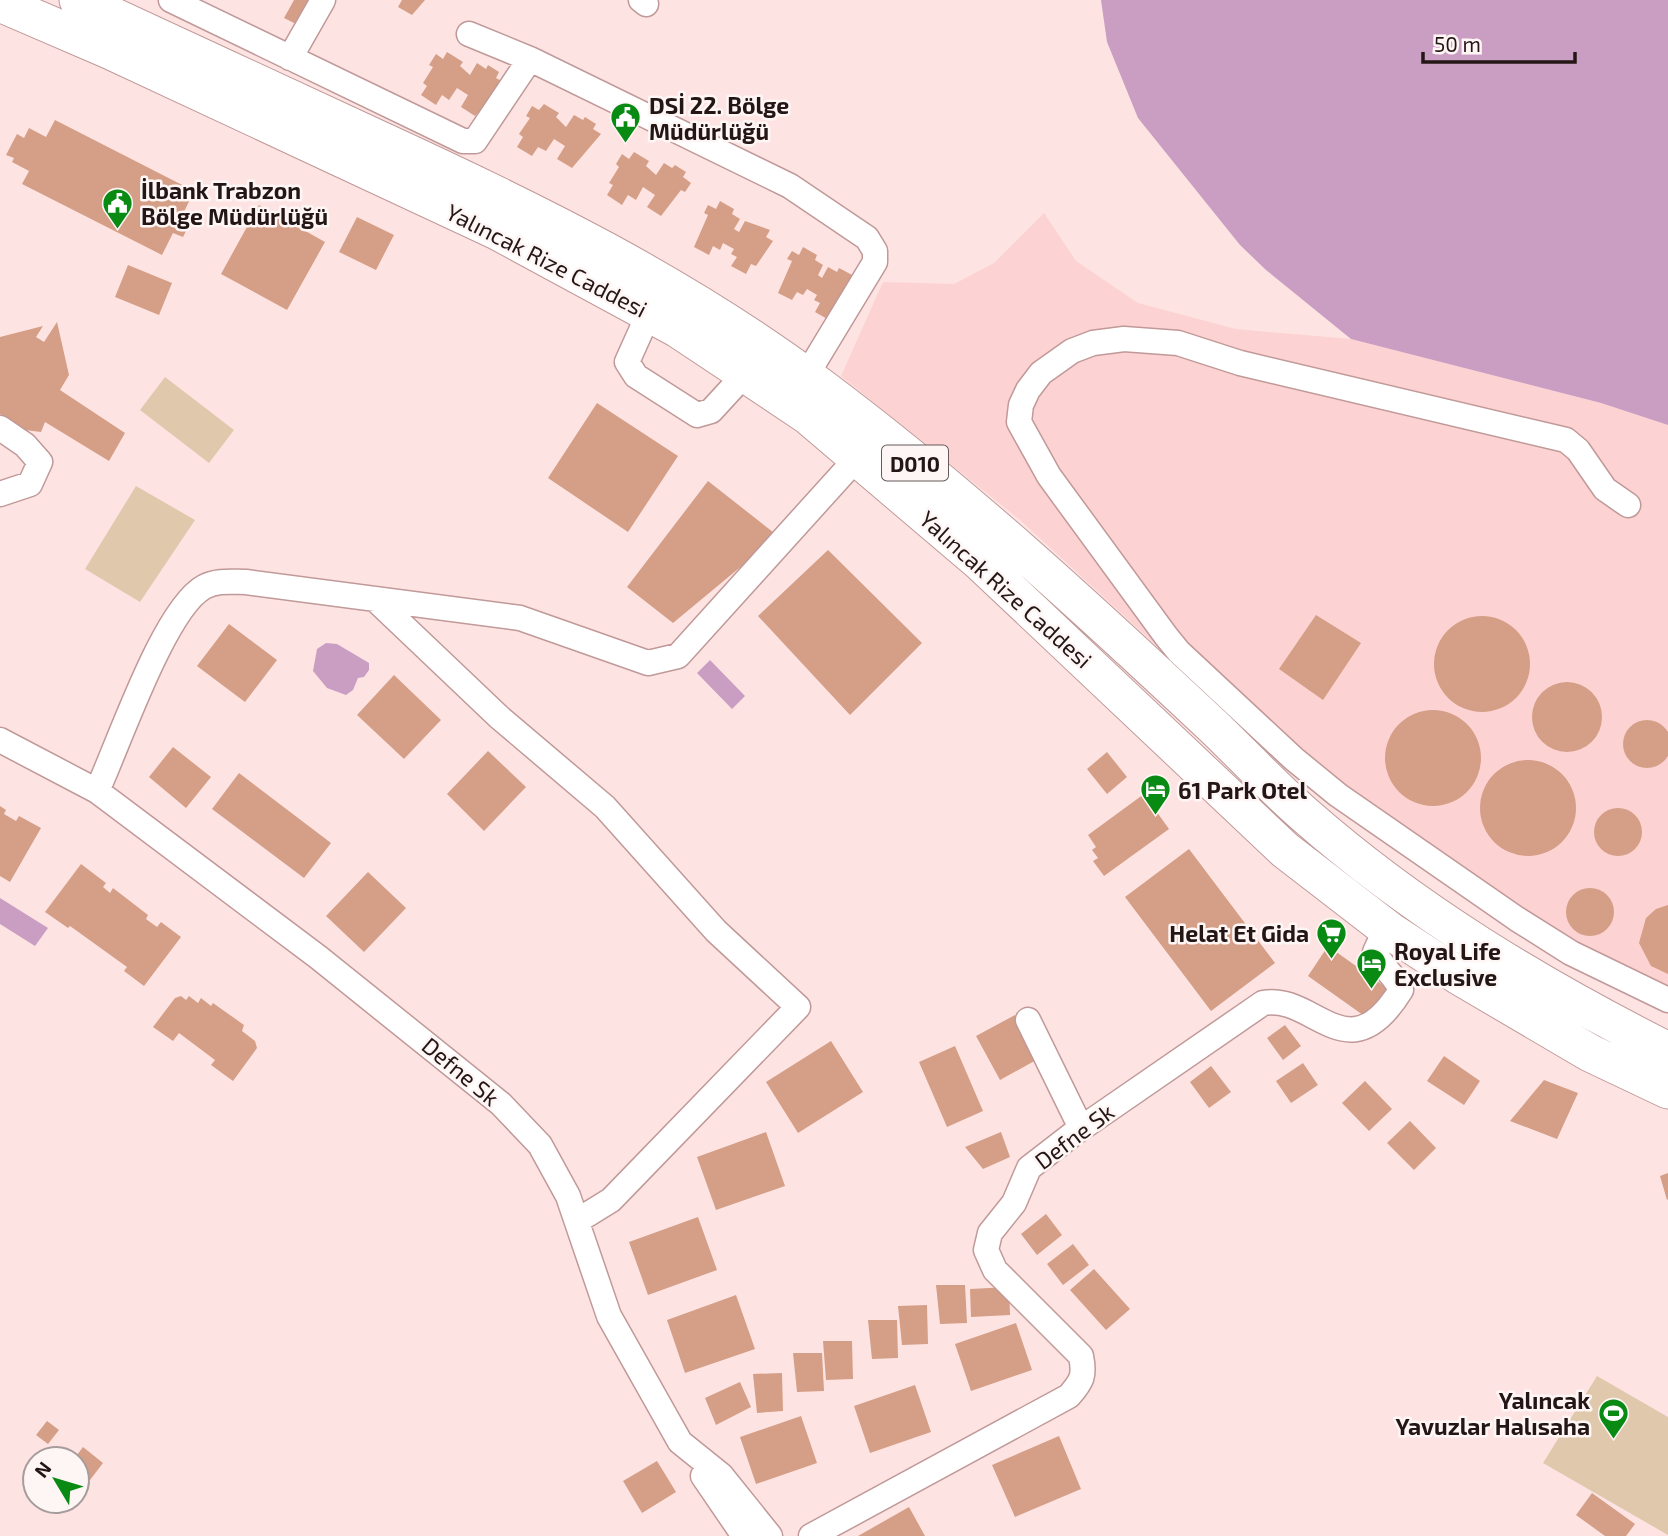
<svg xmlns="http://www.w3.org/2000/svg" width="1668" height="1536" font-family="'Exo 2',sans-serif">
<style>
.built{fill:#fcd3d2}
.green{fill:#e0c8ad}
.water{fill:#ca9dc3}
.building{fill:#d59e86}
.lines{fill:none;stroke-linecap:round;stroke-linejoin:round}
.minor-casing{stroke:#c09998;stroke-width:27}
.highway-casing{stroke:#c09998;stroke-width:39}
.minor{stroke:#fff;stroke-width:24}
.highway{stroke:#fff;stroke-width:37}
.labels{text-anchor:middle;dominant-baseline:central;stroke-width:5;stroke-linejoin:round;paint-order:stroke}
.shield{fill:#fef6f5;stroke:#665959;stroke-width:2}
.shield-label{font-size:21px;font-weight:bold;fill:#251616}
.poi-label{font-size:23px;font-weight:bold;fill:#251616;stroke:#fef6f5;text-anchor:start}
.street-label{font-size:23px;fill:#251616;stroke:#fef6f5}
</style>
<rect width="100%" height="100%" fill="#fde4e3"/>
<path class="built" d="M1044,213l32,48 62,42 98,26 115,10 250,64 67,22v589l-155,-83 -339,-269 -154,-142 -179,-144 42,-94 71,2 40,-21z"/>
<path class="green" d="M165,377l69,53 -25,33 -69,-53z
M136,486l59,34 -55,82 -55,-33z
M1597,1376l71,41v118l-125,-72z"/>
<path class="water" d="M1101,0h567v425l-67,-22 -250,-64 -85,-69 -26,-25 -102,-127 -31,-76z
M326,643l11,1 32,19v7l-5,7 -6,1 -5,12 -7,5 -19,-7 -14,-17 4,-22z
M710,660l35,36 -13,13 -35,-36z
M0,898l48,30 -13,18 -35,-22z"/>
<path class="building" d="M294,0h18l-14,25 -14,-7z
M402,0h23l-13,15 -14,-8z
M447,52l16,10 -3,4 10,9 7,-12 9,6 2,-4 11,7 -3,6 9,5 -30,33 -14,-9 7,-12 -11,-7 -8,12 -7,-5 -6,10 -15,-10 6,-9 -4,-3 10,-16 -4,-2 7,-11 7,5z
M544,104l15,9 -3,4 10,10 8,-12 9,5 2,-3 11,7 -3,5 8,5 -29,34 -15,-9 8,-13 -11,-7 -8,12 -8,-4 -6,9 -15,-9 6,-10 -4,-3 11,-16 -4,-2 6,-10 7,4z
M55,120l139,71 -14,29 9,5 -6,12 -10,-4 -11,22 -140,-71 7,-13 -17,-9 2,-4 -8,-3 11,-21 7,4 5,-10 17,9z
M634,152l15,9 -3,5 10,9 8,-12 8,5 3,-3 11,7 -3,5 8,6 -6,9 -4,-2 -20,26 -14,-9 8,-12 -12,-8 -7,13 -8,-5 -6,10 -15,-10 6,-10 -4,-2 10,-16 -3,-3 6,-10 7,5z
M720,201l14,8 -2,5 8,5 -6,10 5,3 6,-11 25,9 -4,7 7,4 -17,25 -5,-2 -5,10 -15,-8 6,-9 -6,-3 3,-5 -11,-6 -3,7 -7,-4 -4,9 -15,-8 14,-32 -4,-2 4,-8 8,4z
M259,205l66,37 -38,68 -66,-36z
M357,217l37,18 -18,35 -37,-18z
M803,247l14,8 -2,5 8,5 -5,10 4,3 6,-11 9,5 2,-4 15,8 -25,44 -14,-8 5,-9 -6,-3 3,-5 -10,-6 -4,6 -6,-3 -5,8 -14,-7 14,-32 -5,-2 5,-8 7,4z
M128,265l44,18 -13,32 -44,-18z
M57,322l12,53 -9,15 65,43 -16,28 -64,-39 -4,10 -16,-2 -25,-16v-77l43,-11 -7,11 8,5z
M597,403l81,53 -50,76 -80,-54z
M708,481l70,55 -105,87 -46,-36z
M828,550l94,93 -72,72 -92,-99z
M1316,615l45,28 -38,57 -44,-31z
M1434 664a48 48 0 1 1 96 0a48 48 0 1 1-96 0Z
M229,624l48,36 -32,42 -48,-36z
M394,675l47,45 -37,39 -47,-44z
M1532 717a35 35 0 1 1 70 0a35 35 0 1 1-70 0Z
M1385 758a48 48 0 1 1 96 0a48 48 0 1 1-96 0Z
M1623 744a24 24 0 1 1 48 0a24 24 0 1 1-48 0Z
M173,747l38,30 -25,31 -37,-31z
M488,751l38,36 -42,44 -37,-37z
M1107,752l20,25 -20,17 -20,-25z
M1480 808a48 48 0 1 1 96 0a48 48 0 1 1-96 0Z
M239,773l92,70 -27,35 -92,-69z
M1144,794l25,35 -65,47 -11,-15 5,-3 -6,-8 4,-3 -8,-12z
M0,806l6,4 -2,4 12,7 3,-5 22,12 -31,54 -10,-6z
M1594 832a24 24 0 1 1 48 0a24 24 0 1 1-48 0Z
M1189,849l86,114 -64,48 -86,-114z
M81,864l25,19 -3,4 7,6 3,-5 35,27 -2,4 11,8 4,-5 20,15 -37,49 -20,-15 3,-4 -57,-41 -2,2 -23,-16z
M368,872l38,36 -42,44 -38,-36z
M1566 912a24 24 0 1 1 48 0a24 24 0 1 1-48 0Z
M1668,905v69l-17,-8 -12,-23 7,-25 10,-9z
M1328,946l63,45 -21,29 -62,-44z
M181,996l5,4 3,-4 9,7 3,-5 10,8 2,-3 31,22 -2,6 13,10 2,7 -24,33 -22,-16 4,-5 -36,-27 -6,8 -20,-14 22,-29z
M1015,1015l23,44 -38,21 -24,-44z
M1285,1025l16,21 -18,14 -16,-22z
M831,1041l32,51 -65,41 -32,-51z
M955,1046l28,65 -36,16 -28,-65z
M1444,1056l36,25 -16,24 -37,-24z
M1303,1063l15,22 -27,18 -15,-22z
M1211,1066l20,26 -22,16 -19,-26z
M1544,1080l34,13 -21,46 -47,-18z
M1365,1081l27,28 -23,22 -27,-28z
M1410,1121l26,27 -22,22 -27,-27z
M766,1132l19,54 -69,24 -19,-53z
M1001,1132l9,25 -27,12 -18,-22z
M1668,1173v26l-1,1 -7,-24z
M1046,1214l16,21 -25,20 -16,-21z
M698,1217l19,53 -69,25 -19,-53z
M1073,1244l16,21 -26,20 -16,-21z
M1094,1269l36,40 -24,21 -36,-40z
M936,1285h29l2,38 -27,1z
M1009,1287l1,28 -39,2 -1,-28z
M736,1295l19,54 -70,24 -18,-53z
M927,1305l1,39 -26,1 -4,-39z
M868,1320h29l1,38 -26,1z
M1016,1323l16,47 -61,21 -16,-47z
M823,1341h29l1,38 -27,1z
M793,1353h29l2,38 -27,1z
M782,1373l1,38 -26,2 -4,-39z
M740,1382l11,25 -35,18 -11,-27z
M915,1385l16,47 -61,21 -16,-47z
M801,1416l16,47 -61,21 -16,-47z
M47,1421l12,9 -11,14 -12,-9z
M1059,1436l22,53 -66,28 -23,-52z
M83,1447l20,16 -13,17 -13,-11v-10h-3z
M657,1461l19,31 -34,21 -19,-32z
M1592,1493l43,31 -9,12h-21l-29,-21z
M909,1507l16,29h-67z"/>
<g class="lines">
<defs>
<path id="minor" d="M171,0l292,141h12l55,-82
M641,0l5,4
M469,34l61,25 260,127 77,52 8,13v11l-69,114
M290,58l33,-58
M649,313l-22,49 9,14 61,39 14,-4 34,-37
M0,428l25,17 15,17 -10,22 -30,10
M1628,505l-23,-16 -27,-39 -12,-10 -326,-77 -62,-20 -54,-4 -31,4 -21,8 -31,22 -13,17 -7,15 -2,17 30,54 117,160 13,16 115,107 44,36 179,124 54,34 97,47
M377,601l122,116 106,90 111,124 82,76 -187,193 -34,21
M0,740l97,51 221,166 183,147 39,41 28,51 41,120 71,126 41,33 49,61
M97,791c21,-45 67,-182 107,-204 13,-7 27,-5 42,-5l274,36 128,45 30,-7 179,-198
M1028,1020l53,108
M703,1476l41,60
M811,1536l258,-140c13,-15 16,-20 12,-40l-86,-86 -9,-20 4,-17 24,-30 15,-35 44,-34 190,-131c51,-10 85,73 138,-13 -6,-15 -19,-22 -26,-38l11,-24"/>
<path id="highway" d="M78,0c99,46 199,92 298,138 155,71 308,146 445,249 139,104 267,222 394,341 30,29 59,60 90,87 109,96 234,171 363,236
M0,3l109,47 388,181 181,98 129,86 174,148 304,287 105,81 69,45 131,77 78,37"/>
</defs>
<use href="#minor" class="minor-casing"/>
<use href="#highway" class="highway-casing"/>
<use href="#minor" class="minor"/>
<use href="#highway" class="highway"/>
</g>
<defs>
<symbol id="civic-pin" viewBox="-11 -11 22 30"><path d="M0 17L-7.5 6A9.5 9.5 0 1 1 7.5 6Z" fill="#088a13" stroke="#fef6f5"/><path d="M-.6-6.5H3V-4.5H.6V-3L4-1V1h2V6H-6V1h2V-1L-.6-3ZM-1.2 2.5V6h2.4V2.5Z" fill="#fff"/></symbol>
<symbol id="hotel-pin" viewBox="-11 -11 22 30"><path d="M0 17L-7.5 6A9.5 9.5 0 1 1 7.5 6Z" fill="#088a13" stroke="#fef6f5"/><path d="M-6-4.5h1.5V1H6V5H4.5V3h-9V5H-6ZM-4 0a1.8 1.8 0 1 1 3.6 0ZM.5 0V-2.5h3Q6-2.5 6 0Z" fill="#fff"/></symbol>
<symbol id="supermarket-pin" viewBox="-11 -11 22 30"><path d="M0 17L-7.5 6A9.5 9.5 0 1 1 7.5 6Z" fill="#088a13" stroke="#fef6f5"/><path d="M-6-5.5h2.5l.6 2H6L4.5 2H-2.5L-4.4-4H-6ZM-1.5 3.2a1.3 1.3 0 1 0 .1 0ZM3 3.2a1.3 1.3 0 1 0 .1 0Z" fill="#fff"/></symbol>
<symbol id="stadium-pin" viewBox="-11 -11 22 30"><path d="M0 17L-7.5 6A9.5 9.5 0 1 1 7.5 6Z" fill="#088a13" stroke="#fef6f5"/><path d="M0-5a6.5 5 0 1 0 0 10a6.5 5 0 1 0 0-10ZM-3.5-1.8h7v3.6h-7Z" fill="#fff"/></symbol>
</defs>
<g fill-rule="evenodd">
<use href="#civic-pin" x="608" y="100" width="35" height="47"/>
<use href="#civic-pin" x="100" y="186" width="35" height="47"/>
<use href="#hotel-pin" x="1138" y="772" width="35" height="47"/>
<use href="#supermarket-pin" x="1314" y="916" width="35" height="47"/>
<use href="#hotel-pin" x="1354" y="946" width="35" height="47"/>
<use href="#stadium-pin" x="1596" y="1396" width="35" height="47"/>
</g>
<g class="labels">
<rect class="shield" x="882" y="445.5" width="66" height="35" rx="5"/>
<g class="shield-label">
<text x="915" y="463">D010</text>
</g>
<g class="poi-label">
<text x="649" y="105">DSİ 22. Bölge<tspan x="649" dy="26">Müdürlüğü</tspan></text>
<text x="141" y="190">İlbank Trabzon<tspan x="141" dy="26">Bölge Müdürlüğü</tspan></text>
<text x="1178" y="790">61 Park Otel</text>
<text x="1309" y="933" text-anchor="end">Helat Et Gida</text>
<text x="1394" y="951">Royal Life<tspan x="1394" dy="26">Exclusive</tspan></text>
<text x="1590" y="1400" text-anchor="end">Yalıncak<tspan x="1590" dy="26">Yavuzlar Halısaha</tspan></text>
</g>
<g class="street-label">
<text transform="translate(547 260) rotate(27)">Yalıncak Rize Caddesi</text>
<text transform="translate(1006 589) rotate(42)">Yalıncak Rize Caddesi</text>
<text transform="translate(461 1071) rotate(40)">Defne Sk</text>
<text transform="translate(1074 1136) rotate(-37)">Defne Sk</text>
</g>
</g>
<g transform="translate(56 1480) rotate(308)"><circle r="33" fill="#fef6f5" stroke="#a79c9c" stroke-width="2"/>
<path d="M0-5L12 26L0 18L-12 26Z" fill="#088a13"/>
<text y="-10" font-size="19" font-weight="bold" text-anchor="middle" fill="#251616">N</text>
</g>
<path d="M1423 52v10h152v-10" fill="none" stroke="#251616" stroke-width="3.5"/>
<text x="1434" y="52" font-size="21" fill="#251616" stroke="#fef6f5" stroke-width="5" paint-order="stroke">50 m</text>
</svg>
